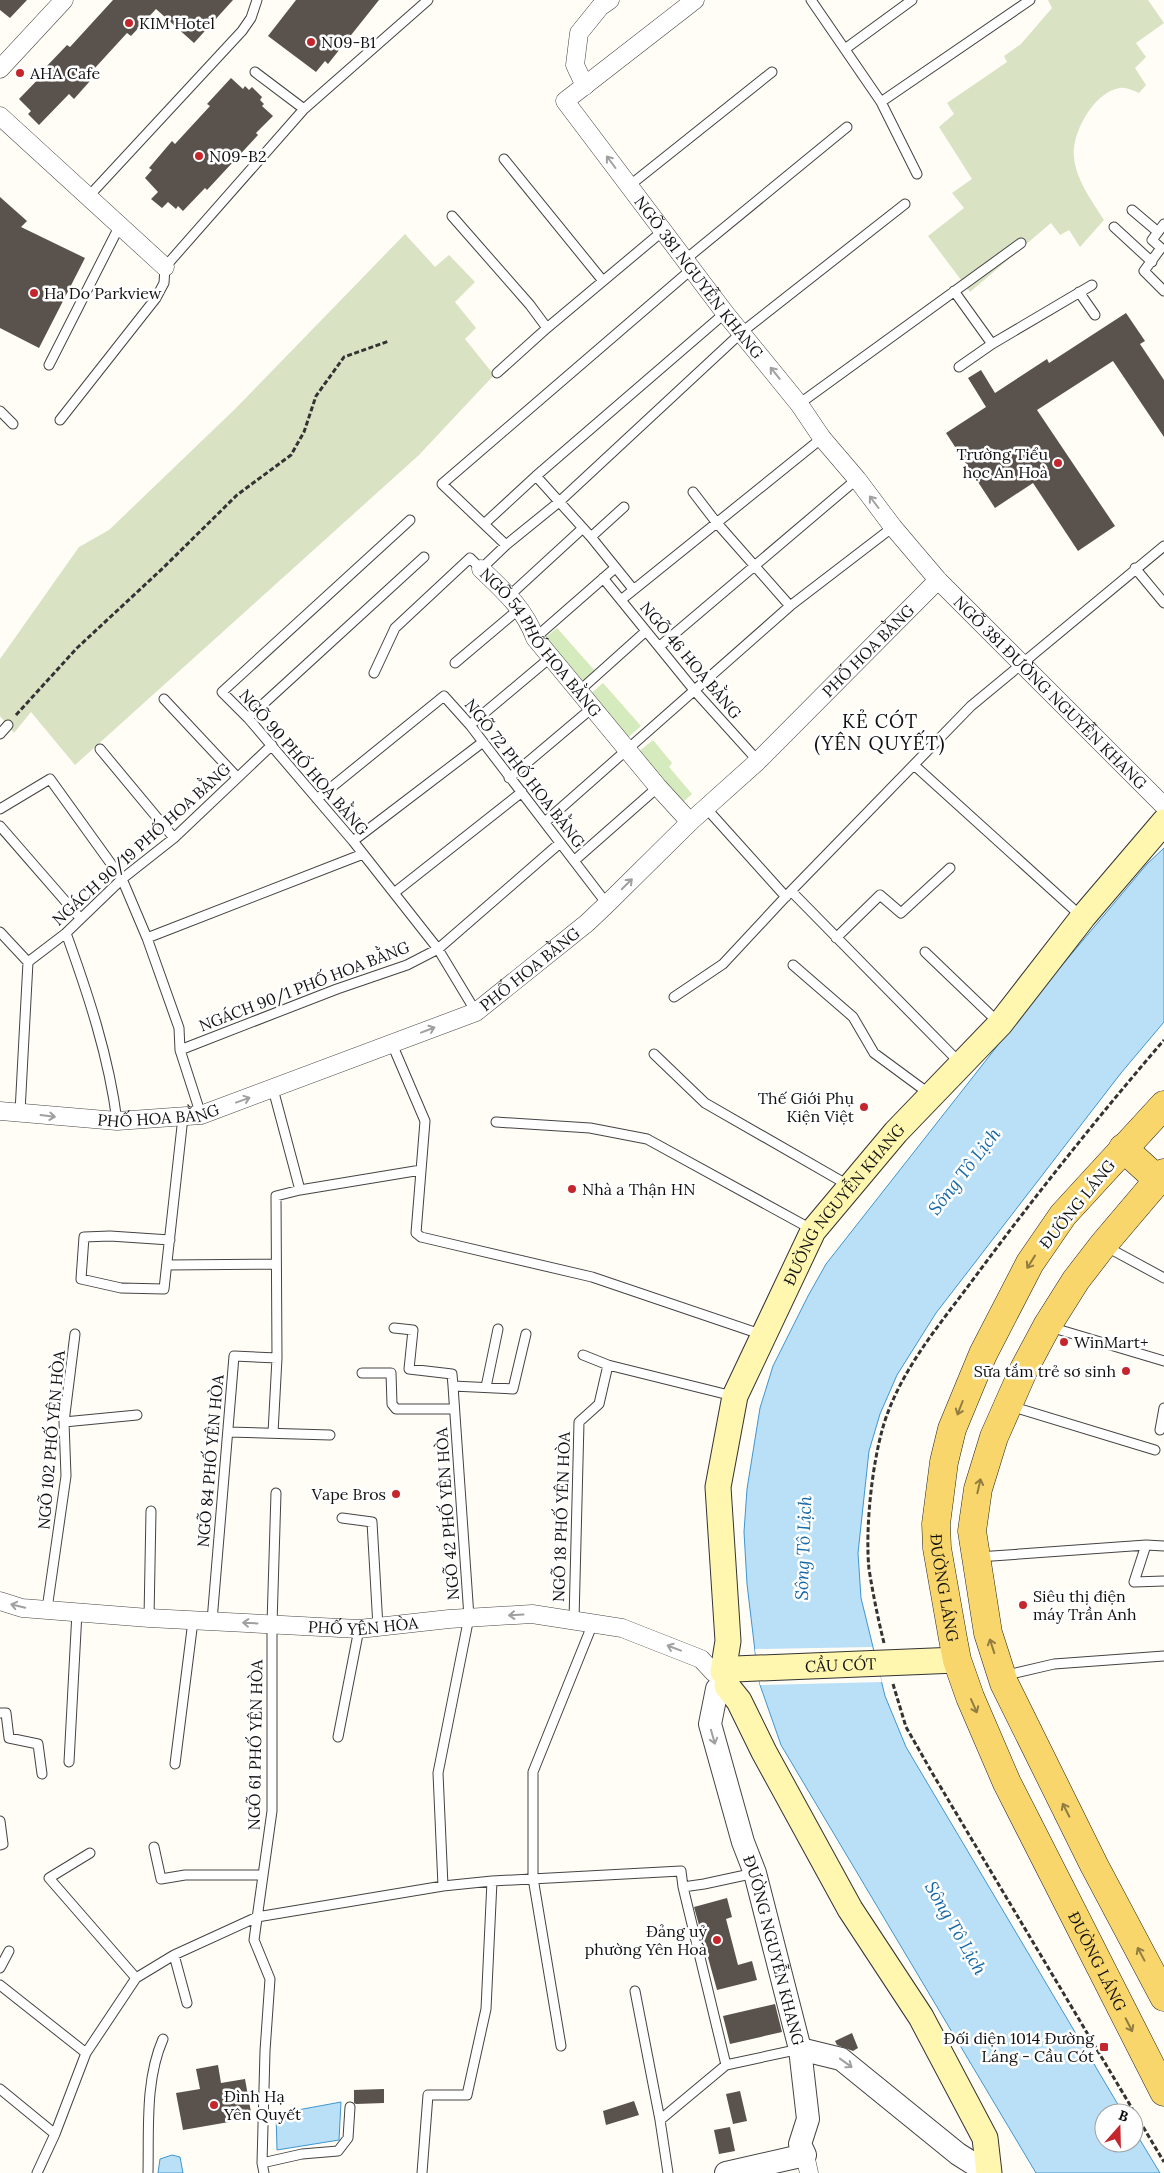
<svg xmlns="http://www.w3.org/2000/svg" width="1164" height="2173" font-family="Lora,serif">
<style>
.green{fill:#d5ebbd}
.cemetery{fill:#d9e3c4}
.water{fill:#b9e0f7;stroke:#3f96cf}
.pier{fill:#fffdf5}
.building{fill:#5a524d}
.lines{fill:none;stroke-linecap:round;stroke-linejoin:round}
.service-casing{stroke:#444;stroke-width:11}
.minor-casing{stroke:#444;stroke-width:19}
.tertiary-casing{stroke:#444;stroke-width:24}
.secondary-casing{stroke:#333;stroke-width:27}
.primary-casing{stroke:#222;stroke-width:29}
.path{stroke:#333;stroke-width:3;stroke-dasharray:5 2.5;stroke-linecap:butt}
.service{stroke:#fff;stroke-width:9}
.minor{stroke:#fff;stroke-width:18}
.tertiary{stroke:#fff;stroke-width:22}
.secondary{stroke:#fff6b0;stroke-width:25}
.primary{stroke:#f9d66b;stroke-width:28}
.oneway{stroke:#a0a0a0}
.oneway2{stroke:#917d42}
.poi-dot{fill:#c4262e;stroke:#fff;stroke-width:2}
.labels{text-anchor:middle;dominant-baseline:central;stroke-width:5;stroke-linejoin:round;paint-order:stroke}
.poi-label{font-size:16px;fill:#111;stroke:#fff;text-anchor:start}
.street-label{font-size:16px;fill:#111;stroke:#fff}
.water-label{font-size:18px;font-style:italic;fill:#1768a6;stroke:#fff}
.quarter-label{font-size:19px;letter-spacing:1px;fill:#111;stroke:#fff}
</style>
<rect width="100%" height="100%" fill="#fffdf5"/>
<path class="green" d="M557,628l38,43 -16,13 -38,-43z
M603,683l38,43 -16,14 -38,-43z
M653,740l19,23 -3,4 23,27 -11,10 -44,-51z"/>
<path class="cemetery" d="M1048,0h100l16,23 -28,20 10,14 -11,11 11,17 -7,8c-5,-2 -13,-6 -19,-5 -25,3 -49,45 -46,69 2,23 18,44 30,63l-24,27 -11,-17 -9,5 -9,-12 -81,69 -42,-56 36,-28 -12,-15 20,-14 -33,-52 15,-13 -7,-11 60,-41 -3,-6 17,-12 31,-36z
M405,234l30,33 14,-12 26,27 -20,20 21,26 -11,11 29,36 -75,80 -344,310 -44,-53 -17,21 -14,-17v-57l79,-112 30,-17 126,-121z"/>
<path class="water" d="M1164,848v174l-43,51 -185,240 -39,62 -17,39 -11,37 -11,102 3,45 24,98 21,51 217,366h-19v30h30v-13l26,43h-124l-255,-428 -21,-60 -3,-17 -10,-84 -3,-52 3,-43 13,-81 13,-42 35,-70 18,-32 216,-275 105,-125z
M341,2102l-2,38 -62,10 -1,-36z
M172,2155l8,2 3,16h-25l2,-14z"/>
<path class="pier" d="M872,1647l10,35 -122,3 -5,-36z"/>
<path class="building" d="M0,0h27l-17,18 -10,-8z
M113,0h120l-39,43 -38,-34 -25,27 -4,-3 -33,36 4,3 -24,27 -5,-5 -30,31 -11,-11 3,-3 -12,-12 28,-29 -2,-2 22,-23 3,2z
M296,0h83l-51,64 -3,-3 -9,11 -48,-36z
M231,78l12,11 2,-3 4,4 3,-3 10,10 -2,3 4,4 -2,2 11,10 -17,17 2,2 -51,55 -2,-2 -22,23 -5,-5 -2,3 -8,-7 -6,6 -11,-9 7,-7 -13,-14 7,-8 -3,-2 23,-27 3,3 35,-38 -3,-2z
M0,197l27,24 -6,6 64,31 -46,90 -39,-20z
M1126,313l19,28 -5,3 24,36v57l-51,-76 -76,49 78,116 -37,25 -45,-68 -38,25 -49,-75 40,-26 -18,-29 13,-8 14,23 52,-34 2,4z
M727,1898l5,19 -6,2 12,46 14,-4 5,19 -40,10 -23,-83z
M775,2004l7,28 -52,12 -7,-28z
M852,2033l6,15 -5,3 -16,-6 -2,-4z
M218,2065l3,18 24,-4 7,39 -69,12 -7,-37 24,-4 -4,-20z
M384,2089v14l-28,1 -2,-1v-13z
M740,2091l7,30 -14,3 -7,-30z
M634,2101l5,14 -33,10 -3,-14z
M730,2127l5,24 -16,3 -5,-24z"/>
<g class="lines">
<defs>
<path id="service" d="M811,0l70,102 36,72
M845,49l67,-49
M255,72l49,37 124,-109
M881,102l149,-102
M504,159l99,122
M629,186l143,-114
M89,196l153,-165 9,-13 6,-18
M1132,210l26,22
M452,216l78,89 17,23
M1164,224l-12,16 9,8 -17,23 20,20
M1114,227l38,35
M686,259l161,-132
M954,291l38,53 -33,23
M1079,292l16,23
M992,344l100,-59
M49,365l71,-140
M497,373l50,-45 117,-98
M799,404l222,-161
M0,411l13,13
M60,420l96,-122 8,-15 1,-16 139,-158
M536,476l55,61 42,52
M693,492l23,30 74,84
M410,520l-188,172 26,26 105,123 85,108 38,63
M484,524l52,-48 189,-163
M591,537l33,-30
M506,545l53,-43 183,-170 163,-128
M1135,568l29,35
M603,578l91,112 64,71
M509,596l74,-68
M621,600l201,-162
M535,638l80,-70
M660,646l197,-167
M455,663l64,-54
M374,673l21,-45 75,-70 11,11 25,-24 -64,-61 251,-216
M578,692l68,-61
M164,699l73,78
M248,718l176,-161
M470,725l81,-68
M0,734l8,-9
M100,749l74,89
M914,765l168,152
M509,778l83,-70
M317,799l127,-103 26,29 137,179
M706,808l80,89
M0,809l50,-30 72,100 25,59 32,90 1,22 21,65
M545,822l245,-216 103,-79
M0,826l80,92
M353,841l130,-99
M575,860l83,-73
M791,891l169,172
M394,893l128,-101
M0,932l28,30 -8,150
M66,933c22,61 43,124 51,188
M147,938l216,-84
M836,938l44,-43 21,18 49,-45
M925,952l74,71
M28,962l38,-29 56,-54 52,-41 98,-93
M793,965l60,52 21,36 57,42
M674,997l49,-33 68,-73 180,-185 193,-160
M392,1044l33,77 -9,112 5,4 171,40 171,58
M180,1050l157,-61 70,-24 31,-16 122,-106
M654,1054l51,49 143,82
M273,1089l27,101
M496,1122l94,6 57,11 166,91
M170,1240l-60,-4 -26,1 -3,42 40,9 43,1c6,-57 13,-114 19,-172
M1105,1246l59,32
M167,1265l109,-1
M1050,1327l114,34
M394,1328l19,2 -4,39 43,5 1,12 16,231 -31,156 5,113
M583,1355l25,10 125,31
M362,1373h29l1,31 4,5h58
M453,1386l60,3 13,-55
M486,1387l12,-58
M1010,1406l145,44
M64,1422l73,-7
M1160,1430l4,-22
M228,1432l102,3
M273,1433l4,-75 -1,-162 24,-6 121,-20
M342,1518l30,4 6,105
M1146,1545l-12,37 30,-1
M978,1557l168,-12 18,1
M47,1609l19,-133 -2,-54 11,-88
M149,1618l2,-107
M574,1620l5,-198 20,-18 9,-39
M212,1621l22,-265 43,2
M1003,1676l51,-12 110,-8
M0,1713h6l3,25 29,6 4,30
M338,1737l21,-108
M69,1762l8,-150
M175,1764l18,-143
M0,1821l3,23 -3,1
M154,1847l7,32 24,-4h78
M90,1853l-41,25 87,100
M683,1887l43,178
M174,1955l13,48
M0,1968l9,-17
M0,1985l86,68
M635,1991l25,129
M561,2046l-28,-168v-106l60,-149
M0,2089l55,45
M262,2163l40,-9 36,-3 10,-13 2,-31
M37,2173l18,-39 31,-81 50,-75 38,-23 83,-38 186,-31 49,-5 189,-10 2,16 21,-3 51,-11
M148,2173c1,-44 -3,-93 15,-134
M264,2173l-2,-10 3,-112 5,-72 -16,-39 18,-129v-187l4,-131
M422,2173l6,-78h39l19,-86 6,-128
M668,2173l-8,-53 66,-55 74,-16"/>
<g id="minor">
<path id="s1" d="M695,0l-130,101 160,212 74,91 23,34 35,41 36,48 45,53 226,226"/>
<path d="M0,69l64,-69"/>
<path d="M585,86l-10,-21 4,-32 21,-26 10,-7"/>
<path d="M0,116l165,151"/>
<path id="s2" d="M481,569c22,21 44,40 54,69l123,149 32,35"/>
<path id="s3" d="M0,1111l117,10 84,-6 275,-103 111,-89 20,-19 83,-82 68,-61 180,-181"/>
<path id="s4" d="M0,1601l22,7 127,10 210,11 90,-10 83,-5 90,14 79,31 13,14"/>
<path d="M805,2155l4,18"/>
</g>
<g id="tertiary">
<path id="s5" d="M717,1689l-7,35 33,118 12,31 45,176 8,70 -8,25 5,11 -79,18"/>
<path d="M800,2049l41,10 117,95 30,19"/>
</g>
<g id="secondary">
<path id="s6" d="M723,1672l5,-31 -10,-154 17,-91 78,-165 83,-99 104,-108 83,-107 81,-95"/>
<path id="s7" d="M726,1674l9,-5 222,-9"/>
<path d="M727,1686l12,15 25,51 86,157 71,108 64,121 4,35"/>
</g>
<g id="primary">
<path id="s8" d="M1164,1105l-101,110 -33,48 -47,91 -31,75 -8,33 -8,62 1,24 16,91 4,21 13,37 37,86 157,309"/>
<path d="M1123,1148l35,32"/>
<path d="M1164,1173l-61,72 -27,35 -29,46 -23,43 -30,68 -16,52 -6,42 16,102 16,50 90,182 70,132"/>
</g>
</defs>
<use href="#service" class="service-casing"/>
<use href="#minor" class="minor-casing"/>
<use href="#tertiary" class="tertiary-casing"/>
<use href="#secondary" class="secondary-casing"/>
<use href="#primary" class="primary-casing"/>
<path class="path" d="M16,715l61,-67 86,-80 74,-73 54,-40 13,-23 12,-36 28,-39 45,-16
M884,1643c-6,-24 -11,-49 -15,-74 -4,-40 3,-104 14,-142 16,-54 53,-98 86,-142 62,-84 127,-166 195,-245
M893,1684l13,43 28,49 230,386"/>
<use href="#service" class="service"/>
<use href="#minor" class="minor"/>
<use href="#tertiary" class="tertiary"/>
<use href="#secondary" class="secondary"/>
<use href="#primary" class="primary"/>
</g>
<defs><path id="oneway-shaft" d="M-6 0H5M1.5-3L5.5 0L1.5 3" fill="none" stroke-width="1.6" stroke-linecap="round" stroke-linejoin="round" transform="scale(1.25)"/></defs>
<g class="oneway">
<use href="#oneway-shaft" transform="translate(611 162) rotate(-127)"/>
<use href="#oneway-shaft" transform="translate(775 373) rotate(-129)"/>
<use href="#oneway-shaft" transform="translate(874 502) rotate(-127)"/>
<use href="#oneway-shaft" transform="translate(627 884) rotate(-45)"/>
<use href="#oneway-shaft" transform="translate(428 1030) rotate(-21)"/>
<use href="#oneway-shaft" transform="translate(243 1100) rotate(-20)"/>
<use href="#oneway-shaft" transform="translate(48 1116) rotate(7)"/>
<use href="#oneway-shaft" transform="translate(18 1606) rotate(-166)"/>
<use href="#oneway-shaft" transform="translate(516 1615) rotate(177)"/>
<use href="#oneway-shaft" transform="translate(250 1623) rotate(-177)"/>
<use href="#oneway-shaft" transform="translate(674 1648) rotate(-159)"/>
<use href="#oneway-shaft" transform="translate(713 1737) rotate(74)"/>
<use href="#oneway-shaft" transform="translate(846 2063) rotate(36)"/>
</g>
<g class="oneway2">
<use href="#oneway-shaft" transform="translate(1031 1262) rotate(122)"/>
<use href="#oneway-shaft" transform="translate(960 1408) rotate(111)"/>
<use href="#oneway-shaft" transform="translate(979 1486) rotate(-77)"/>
<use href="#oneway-shaft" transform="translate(992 1646) rotate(-108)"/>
<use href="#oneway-shaft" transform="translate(974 1706) rotate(66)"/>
<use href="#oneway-shaft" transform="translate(1066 1810) rotate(-117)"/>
<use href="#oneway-shaft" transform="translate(1141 1954) rotate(-118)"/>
<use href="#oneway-shaft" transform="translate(1129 2025) rotate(63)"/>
</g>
<g class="poi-dot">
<circle cx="129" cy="23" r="5"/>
<circle cx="311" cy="42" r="5"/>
<circle cx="20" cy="73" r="5"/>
<circle cx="199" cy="156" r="5"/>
<circle cx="34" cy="293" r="5"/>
<circle cx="1058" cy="463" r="5"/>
<circle cx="864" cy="1107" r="5"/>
<circle cx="572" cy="1189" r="5"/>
<circle cx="1064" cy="1342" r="5"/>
<circle cx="1126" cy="1371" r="5"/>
<circle cx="396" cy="1494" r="5"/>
<circle cx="1023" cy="1605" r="5"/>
<circle cx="717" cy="1940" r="5"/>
<rect x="1099" y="2042" width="10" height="10" rx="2.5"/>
<circle cx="214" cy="2105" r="5"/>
</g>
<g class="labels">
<g class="poi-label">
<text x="139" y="23">KIM Hotel</text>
<text x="321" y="42">N09-B1</text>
<text x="30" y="73">AHA Cafe</text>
<text x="209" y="156">N09-B2</text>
<text x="44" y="293">Ha Do Parkview</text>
<text x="1048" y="454" text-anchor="end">Trường Tiểu<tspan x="1048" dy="18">học An Hoà</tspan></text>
<text x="854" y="1098" text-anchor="end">Thế Giới Phụ<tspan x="854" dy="18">Kiện Việt</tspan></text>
<text x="582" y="1189">Nhà a Thận HN</text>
<text x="1074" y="1342">WinMart+</text>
<text x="1116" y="1371" text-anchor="end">Sữa tắm trẻ sơ sinh</text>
<text x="386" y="1494" text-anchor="end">Vape Bros</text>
<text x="1033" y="1596">Siêu thị điện<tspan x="1033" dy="18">máy Trần Anh</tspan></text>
<text x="707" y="1931" text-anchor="end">Đảng uỷ<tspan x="707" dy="18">phường Yên Hoà</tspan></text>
<text x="1094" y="2038" text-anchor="end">Đối diện 1014 Đường<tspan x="1094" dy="18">Láng - Cầu Cót</tspan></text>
<text x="224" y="2096">Đình Hạ<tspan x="224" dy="18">Yên Quyết</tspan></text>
</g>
<g class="street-label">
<text stroke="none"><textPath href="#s1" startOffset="386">NGÕ 381 NGUYỄN KHANG</textPath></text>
<text stroke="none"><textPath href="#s2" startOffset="95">NGÕ 54 PHỐ HOA BẰNG</textPath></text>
<text stroke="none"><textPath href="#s3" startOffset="1029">PHỐ HOA BẰNG</textPath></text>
<text transform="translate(691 660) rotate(50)">NGÕ 46 HOA BẰNG</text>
<text stroke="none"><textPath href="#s1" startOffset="931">NGÕ 381 ĐƯỜNG NGUYỄN KHANG</textPath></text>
<text transform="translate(304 762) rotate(49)">NGÕ 90 PHỐ HOA BẰNG</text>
<text transform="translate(525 773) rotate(52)">NGÕ 72 PHỐ HOA BẰNG</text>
<text transform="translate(141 844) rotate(-42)">NGÁCH 90/19 PHỐ HOA BẰNG</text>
<text stroke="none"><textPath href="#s3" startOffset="564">PHỐ HOA BẰNG</textPath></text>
<text transform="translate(304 986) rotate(-21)">NGÁCH 90/1 PHỐ HOA BẰNG</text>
<text stroke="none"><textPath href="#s3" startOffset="159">PHỐ HOA BẰNG</textPath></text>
<text transform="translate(1077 1204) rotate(-51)">ĐƯỜNG LÁNG</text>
<text stroke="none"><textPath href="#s6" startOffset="500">ĐƯỜNG NGUYỄN KHANG</textPath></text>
<text transform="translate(51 1440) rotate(-85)">NGÕ 102 PHỐ YÊN HÒA</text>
<text transform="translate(210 1461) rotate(-85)">NGÕ 84 PHỐ YÊN HÒA</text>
<text transform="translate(447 1514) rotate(-94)">NGÕ 42 PHỐ YÊN HÒA</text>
<text transform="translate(561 1517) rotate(-88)">NGÕ 18 PHỐ YÊN HÒA</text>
<text stroke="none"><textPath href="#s8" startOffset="552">ĐƯỜNG LÁNG</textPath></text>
<text stroke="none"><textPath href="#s4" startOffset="365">PHỐ YÊN HÒA</textPath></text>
<text stroke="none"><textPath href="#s7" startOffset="116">CẦU CÓT</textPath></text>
<text transform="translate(255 1745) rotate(-89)">NGÕ 61 PHỐ YÊN HÒA</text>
<text stroke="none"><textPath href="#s5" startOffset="271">ĐƯỜNG NGUYỄN KHANG</textPath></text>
<text stroke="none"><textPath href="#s8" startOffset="958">ĐƯỜNG LÁNG</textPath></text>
</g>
<g class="water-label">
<text transform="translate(964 1171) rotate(-52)">Sông Tô Lịch</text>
<text transform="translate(803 1548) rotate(-88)">Sông Tô Lịch</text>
<text transform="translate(956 1928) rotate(60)">Sông Tô Lịch</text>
</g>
<g class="quarter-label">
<text x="880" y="721">KẺ CÓT<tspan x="880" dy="22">(YÊN QUYẾT)</tspan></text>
</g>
</g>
<g transform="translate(1119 2128) rotate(20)"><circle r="24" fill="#ffffff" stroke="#a0a0a0"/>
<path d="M0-4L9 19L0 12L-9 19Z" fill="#c4262e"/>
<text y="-8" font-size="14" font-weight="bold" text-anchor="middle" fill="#111111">B</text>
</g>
</svg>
